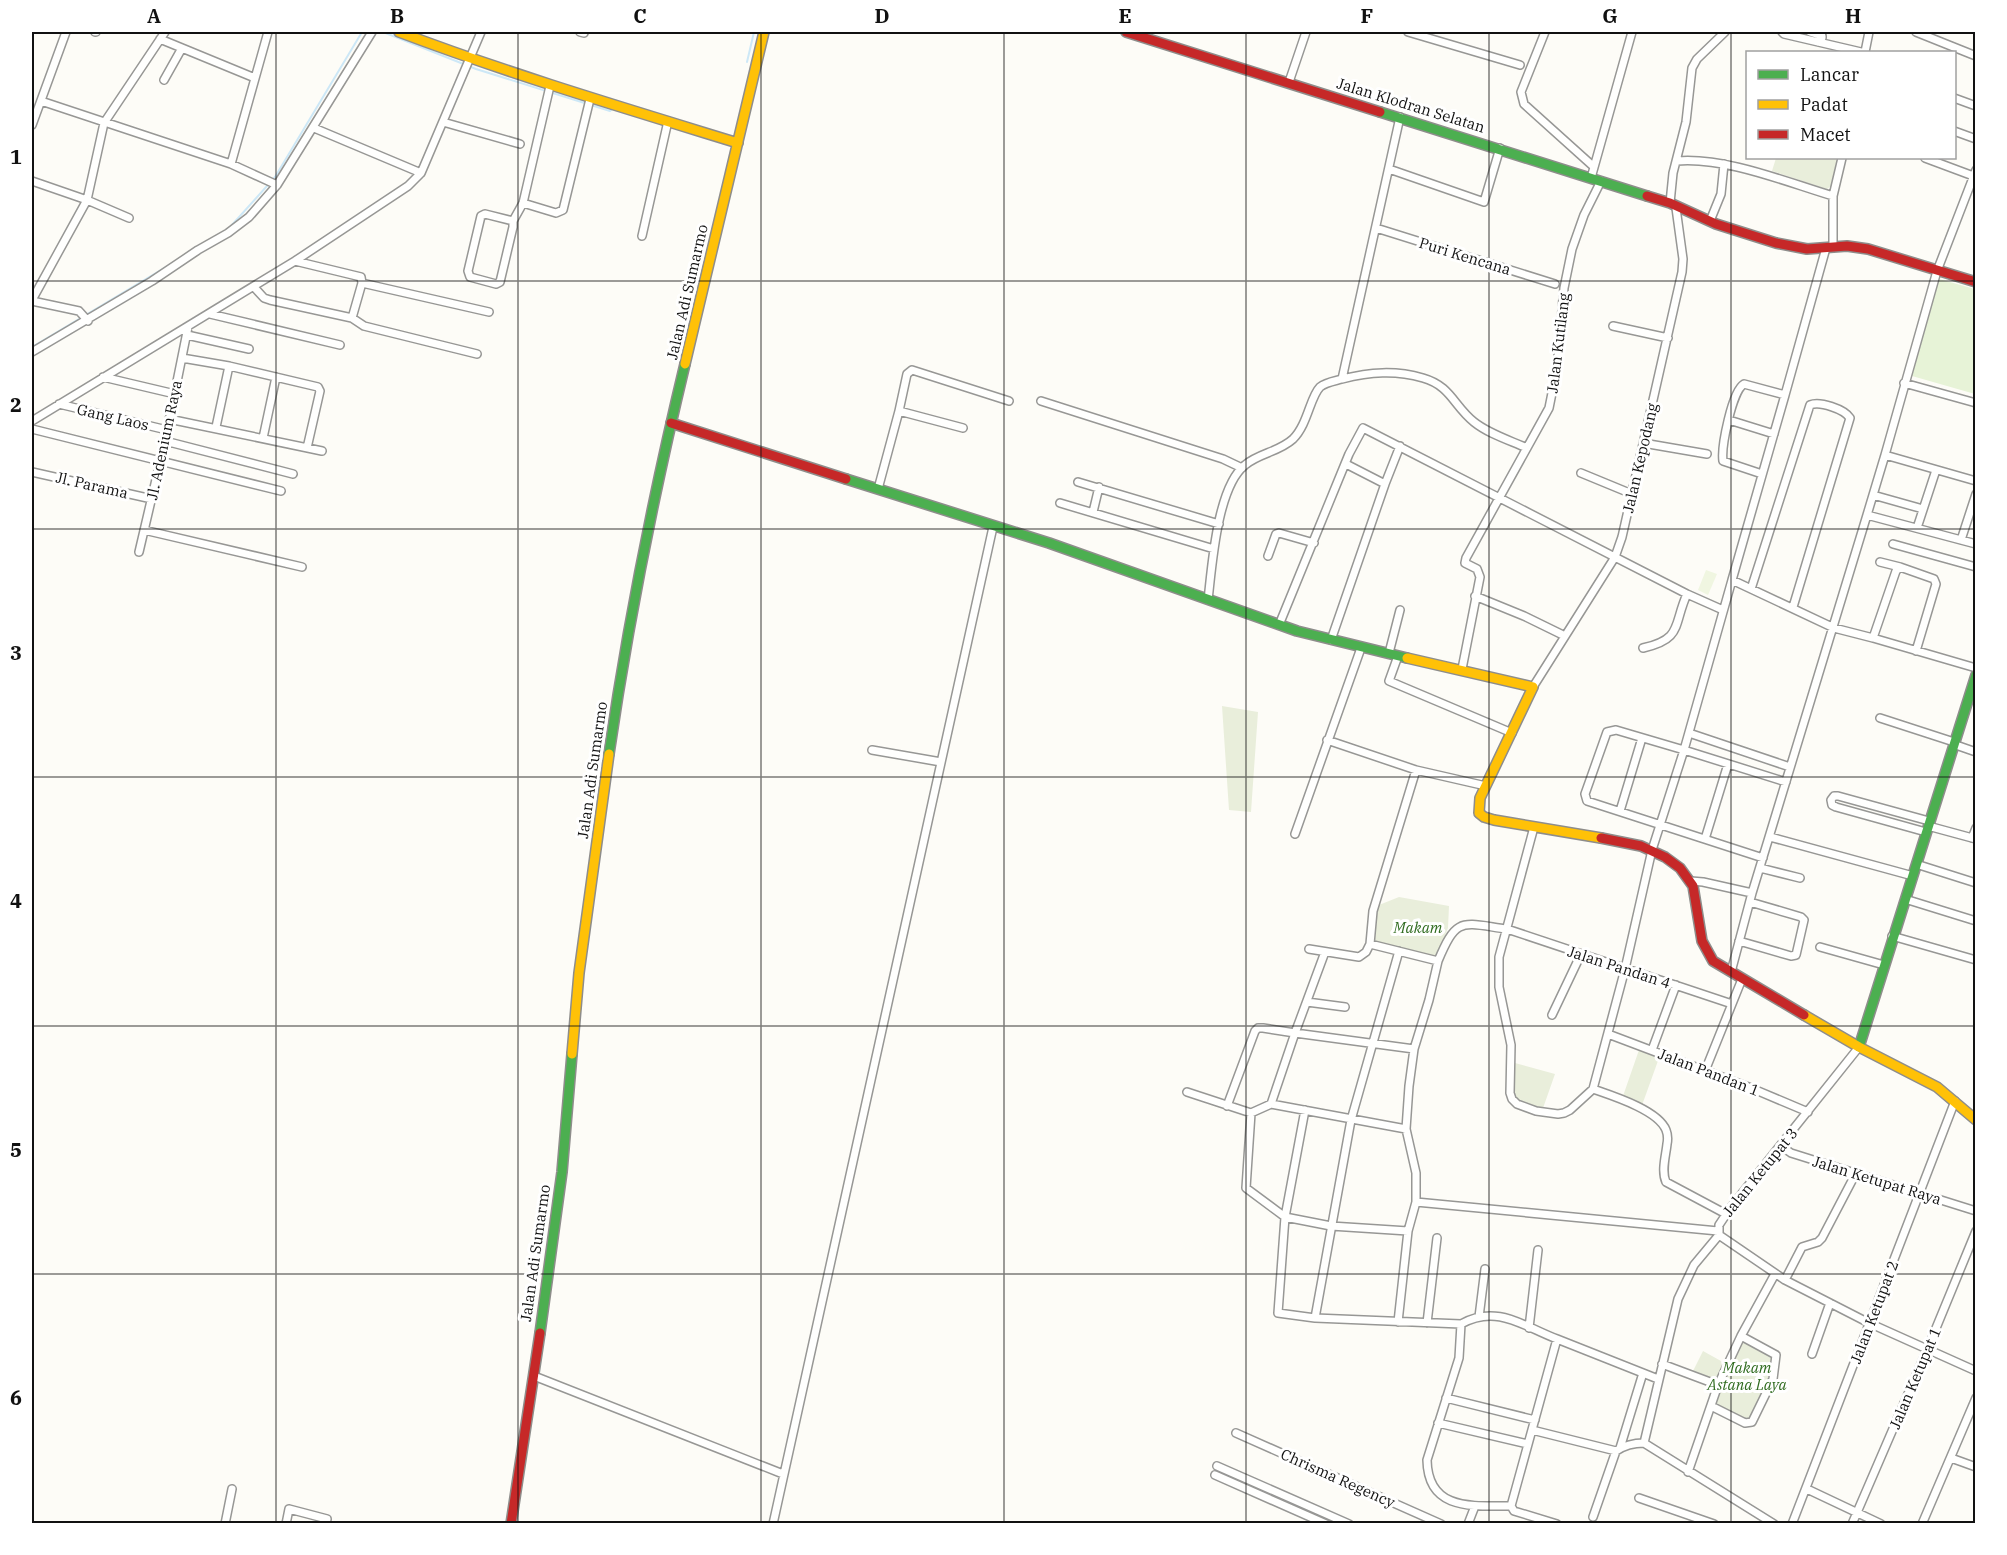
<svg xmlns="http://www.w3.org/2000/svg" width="2007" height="1555" font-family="'IBM Plex Serif',serif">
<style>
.green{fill:#e7f3d7}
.cemetery{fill:#e9eedb}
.pitch{fill:#f0f6e1}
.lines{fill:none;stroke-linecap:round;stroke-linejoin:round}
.stream{stroke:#cde8f7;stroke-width:2}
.street-casing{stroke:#979795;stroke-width:10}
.fast-casing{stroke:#8e8d8b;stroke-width:12}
.slow-casing{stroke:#8e8d8b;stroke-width:12}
.jam-casing{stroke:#8e8d8b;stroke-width:12}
.street{stroke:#fffffe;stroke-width:7}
.fast{stroke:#4caf50;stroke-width:9}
.slow{stroke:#ffc107;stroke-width:9}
.jam{stroke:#c62828;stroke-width:9}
.grid{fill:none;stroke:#111;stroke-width:1.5;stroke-opacity:0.55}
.labels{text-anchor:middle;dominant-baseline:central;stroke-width:6;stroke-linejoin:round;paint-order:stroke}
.street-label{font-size:15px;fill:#111;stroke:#fff}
.park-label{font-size:15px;font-style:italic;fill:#2f6b1f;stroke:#fff}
.neatline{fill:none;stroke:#111;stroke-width:2}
.grid-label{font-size:20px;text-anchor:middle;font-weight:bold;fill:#111}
</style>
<rect width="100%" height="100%" fill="#fdfcf7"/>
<path class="green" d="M1939,279l36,10v105l-63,-18z"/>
<path class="cemetery" d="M1776,158h61l-6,28 -4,3 -55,-18z
M1222,706l36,6 -7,100 -22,-2z
M1399,897l50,9 -1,22 -12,30 -61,-17 2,-32 2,-4z
M1639,1050l20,8 -18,50 -18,-12z
M1515,1063l40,11 -13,37c-33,-10 -29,-16 -27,-48z
M1747,1339l28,20 -5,18 -18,40 -3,3 -35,-17 26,-62z
M1703,1351l18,10c3,7 -1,13 -6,18l-22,-8z"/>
<path class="pitch" d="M1706,570l11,4 -9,21 -10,-5z"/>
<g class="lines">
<path class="stream" d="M383,32l93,37 134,42 2,-2
M747,62l7,-30
M613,104l1,-4 3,1
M231,226l44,-49 87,-145
M32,347l139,-83"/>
<defs>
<path id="street" d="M95,32h1
M580,32l4,1
M1408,32l112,33
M1545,32l-24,60 3,12 70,63
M1782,32l2,2 77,18
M1810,32l12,4v2l-4,4
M1916,32l60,24
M160,39l95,39
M1865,52l4,-20
M164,80l18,-32
M1289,82l17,-50
M1954,98l22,8
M41,101l190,63 46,21
M443,122l77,22
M32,125l34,-93
M314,128l107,45
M1954,131l22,8
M1925,158l51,19
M1677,161c49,-4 109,21 156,35
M231,164l37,-132
M1389,169l95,33 16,-54
M1591,178l41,-146
M32,181l55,19 42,18
M523,203l33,10 7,-3 27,-111
M1670,203l3,-30 13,-51 6,-54 5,-9 28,-27
M513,221l-28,-7 -4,2 -13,55 2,6 26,7 4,-2 13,-55v-6l10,-18 27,-117
M1710,221l11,-27 3,-30
M1376,228l179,56
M642,236l26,-115
M1833,246v-50l9,-38
M295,261l66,16 1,6 -10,35
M362,283l127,29
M254,287l10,11 6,2 82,18 12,8 113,28
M32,300l55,-100 17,-77 61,-91
M32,301l47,10 9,10
M210,314l130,31
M1613,326l55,12
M187,335l62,14
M32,352l120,-71 46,-31 30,-17 21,-16 28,-32 95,-153
M182,358l47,8 89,21 2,4 -13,57
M103,377l72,17
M1342,379l58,-262
M1904,383l72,20
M1785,395l41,-147
M1041,401l182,58 19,9
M59,404l108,26
M899,411l8,-37 5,-4 97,31
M169,419l153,32
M1729,420l45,14
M32,421l263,-160 113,-75 13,-13 60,-141
M216,427l13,-61
M32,429l249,62
M263,438l13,-61
M165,441l128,33
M1643,443l64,11
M1885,455l52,-184 39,-101
M1346,464l39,20
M32,472l120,27
M1581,473l51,21
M1078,482l141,42
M878,489l21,-78 64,17
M1873,495l50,14
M1060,503l154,46
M1093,512l6,-25
M1867,515l18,-60 91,26
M1917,528l19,-58
M144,530l158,37
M1961,540l15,-46
M1893,544l83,23
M139,552l26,-111 23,-114
M1268,556l8,-22 3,-1 35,10
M1880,562l20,5
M1732,580l53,-185 -41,-11c-12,7 -23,63 -21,77l39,13
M1751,589l59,-184c10,-4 34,4 40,13l-57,189
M1475,596l49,20 41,20
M1208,600c4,-34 9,-113 37,-135 14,-12 34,-13 48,-26 15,-15 17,-42 27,-52 6,-5 15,-6 22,-8 28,-7 53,-9 81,-1 28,8 30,27 51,44 15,12 35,18 53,26
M1279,625l70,-171 14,-26 324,166 36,16
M1873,638l23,-67 4,-4 34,12 2,5 -20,67
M1331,640l54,-156 15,-38
M1643,648c40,-9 30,-23 44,-54
M1389,653l11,-43
M1398,656l-9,25 123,52
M1462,669l18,-92 -3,-8 -12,-6 1,-5 83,-150 8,-40 7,-80 8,-39 12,-34 17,-34
M1533,687l82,-130 7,-20 60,-265 1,-13 -7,-51
M1880,718l74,24
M1689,733l101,34
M1327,740l89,30 70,16
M1953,744l23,8
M872,750l69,12
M1416,770l-43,141 -3,33 68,17c19,-45 23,-38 69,-32l225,75
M1786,782l-102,-32 48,-170 102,48 39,10 103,30
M1620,811l22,-73
M1928,826l48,13
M1534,827l-35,130v30l12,58 -1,48 2,6 5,5 19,7 22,3 6,-1 6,-3 23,-21 32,-120 27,-119 32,-100 -68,-20 -9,2 -22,62 2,7 176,57
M1926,832l-90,-25 -4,-2 -1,-5 3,-4h4l91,25
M1295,834l66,-186
M1770,837l143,39
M1972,838l4,-10
M1705,839l23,-75
M1916,864l60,19
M1760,868l40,10
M1691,881l12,1 49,11
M1905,899l71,22
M1892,936l84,24
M1739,941l52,15 5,-1 8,-35 -3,-3 -51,-15
M1820,947l64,18
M1309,949l50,8 7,-5 4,-8
M1325,952l-30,81 119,16
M1731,972l21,-79 115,-378 109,29
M1307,1002l38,5
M1552,1015l29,-61
M1608,1034l143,54 57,24
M1652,1050l24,-65
M1705,1071l37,-92
M1593,1089c20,7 65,21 73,41 2,5 2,9 1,14 -1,11 -6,27 -1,38l60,32
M1187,1092l64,21 -5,75 39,29 -7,96 37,5 146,6 -2,34 -32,102c1,51 45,46 84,46l46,-167 101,40
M1271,1104l135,25
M1227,1106l28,-75 3,-3h5l32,5 -24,71 -20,9
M1305,1110l-20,107 46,9 77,5
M1781,1146l10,7 185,58
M1416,1202l302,29
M1719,1235l66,45 84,43 107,48
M1785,1280l17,-33 16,-5 4,-4 34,-65
M1479,1317l6,-48
M1315,1318l36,-198 48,-169
M1398,1322l10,-91 8,-29v-29l-10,-44 3,-43 5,-37 15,-49 9,-39
M1427,1323l10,-85
M1461,1324c36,-20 62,2 96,15
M1529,1328l9,-78
M1812,1354l18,-51
M1662,1364l56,21
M534,1376l249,98
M1446,1398l89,22
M1711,1406l34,17 7,-1 21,-43 3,-24 -35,-19
M1438,1423l90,21
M1532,1430l84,21
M1236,1433l205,91
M1644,1443l34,-144 16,-34 25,-30v-10l12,-18 128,-160
M1620,1448l23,-75
M1951,1458l25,9
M1217,1466l132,58
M1688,1472l30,-87 23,-49 34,-62
M1215,1475l111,49
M1807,1489l74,35
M1639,1498l75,26
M1511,1506l3,5 43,13
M1593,1517l23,-66c9,-6 17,-8 28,-8l130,81
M225,1524l7,-35
M286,1524l3,-15 38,10 -1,5
M773,1524l220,-997
M1468,1524l7,-18
M1792,1524l163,-423
M1852,1524l75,-174 49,-119
M1922,1524l54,-126"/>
<path id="fast" d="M1380,112l267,84
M846,479l203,64 248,88 110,27
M609,754c19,-131 45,-261 76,-390
M1859,1047l117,-372
M540,1333l22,-161 10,-118"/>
<path id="slow" d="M399,32c111,42 225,76 339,111
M685,364l79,-332
M1407,658l126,29 -53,111 -1,15 5,4 10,3 107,18
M1804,1015l55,32 78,40 39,33
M572,1054l7,-81 30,-219"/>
<path id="jam" d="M1126,32l254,80
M1647,196l23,7 46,21 60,19 31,6 40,-3 21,3 108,33
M671,423l175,56
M1601,838l40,8 24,11 15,11 13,18 9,55 11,20 91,54
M511,1524l29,-191"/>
</defs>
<use href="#street" class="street-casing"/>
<use href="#fast" class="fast-casing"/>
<use href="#slow" class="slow-casing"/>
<use href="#jam" class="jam-casing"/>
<use href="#street" class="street"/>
<use href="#fast" class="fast"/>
<use href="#slow" class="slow"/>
<use href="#jam" class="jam"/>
</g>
<path class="grid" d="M276,32v1492M518,32v1492M761,32v1492M1004,32v1492M1246,32v1492M1489,32v1492M1731,32v1492M32,281h1944M32,529h1944M32,777h1944M32,1026h1944M32,1274h1944"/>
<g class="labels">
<g class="street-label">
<text transform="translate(1411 105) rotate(17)">Jalan Klodran Selatan</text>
<text transform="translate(1465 256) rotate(17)">Puri Kencana</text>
<text transform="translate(687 292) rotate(-77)">Jalan Adi Sumarmo</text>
<text transform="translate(1558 343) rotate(-83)">Jalan Kutilang</text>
<text transform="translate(113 417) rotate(13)">Gang Laos</text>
<text transform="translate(164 440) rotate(-78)">Jl. Adenium Raya</text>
<text transform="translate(1640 458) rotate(-77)">Jalan Kepodang</text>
<text transform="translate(92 485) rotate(13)">Jl. Parama</text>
<text transform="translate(592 770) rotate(-82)">Jalan Adi Sumarmo</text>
<text transform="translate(1619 967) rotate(18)">Jalan Pandan 4</text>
<text transform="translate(1709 1072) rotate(21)">Jalan Pandan 1</text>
<text transform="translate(1760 1172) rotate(-51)">Jalan Ketupat 3</text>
<text transform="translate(1877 1180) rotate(17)">Jalan Ketupat Raya</text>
<text transform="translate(535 1253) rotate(-82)">Jalan Adi Sumarmo</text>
<text transform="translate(1874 1312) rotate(-69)">Jalan Ketupat 2</text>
<text transform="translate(1915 1378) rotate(-67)">Jalan Ketupat 1</text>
<text transform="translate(1338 1478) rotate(24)">Chrisma Regency</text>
</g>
<g class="park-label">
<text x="1418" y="927">Makam</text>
<text x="1747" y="1367">Makam<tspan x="1747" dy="17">Astana Laya</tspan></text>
</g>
</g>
<rect width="2007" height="1555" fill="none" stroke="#ffffff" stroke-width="66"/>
<rect x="1746" y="51" width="210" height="108" fill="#ffffff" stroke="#a0a0a0" stroke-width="1.5"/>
<rect x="1758" y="70" width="30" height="9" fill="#4caf50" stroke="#a0a0a0" stroke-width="1.5"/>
<text x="1800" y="81" font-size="18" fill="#111111">Lancar</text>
<rect x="1758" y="100" width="30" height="9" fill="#ffc107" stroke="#a0a0a0" stroke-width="1.5"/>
<text x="1800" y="111" font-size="18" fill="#111111">Padat</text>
<rect x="1758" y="130" width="30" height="9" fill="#c62828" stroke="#a0a0a0" stroke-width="1.5"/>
<text x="1800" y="141" font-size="18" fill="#111111">Macet</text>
<rect x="33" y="33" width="1941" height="1489" class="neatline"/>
<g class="grid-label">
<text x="154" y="23">A</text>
<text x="397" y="23">B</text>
<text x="640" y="23">C</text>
<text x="882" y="23">D</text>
<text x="1125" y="23">E</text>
<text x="1367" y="23">F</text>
<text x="1610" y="23">G</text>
<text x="1853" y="23">H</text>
<text x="16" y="164">1</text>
<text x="16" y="412">2</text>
<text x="16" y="660">3</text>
<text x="16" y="908">4</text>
<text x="16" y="1157">5</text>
<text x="16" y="1405">6</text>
</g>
</svg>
